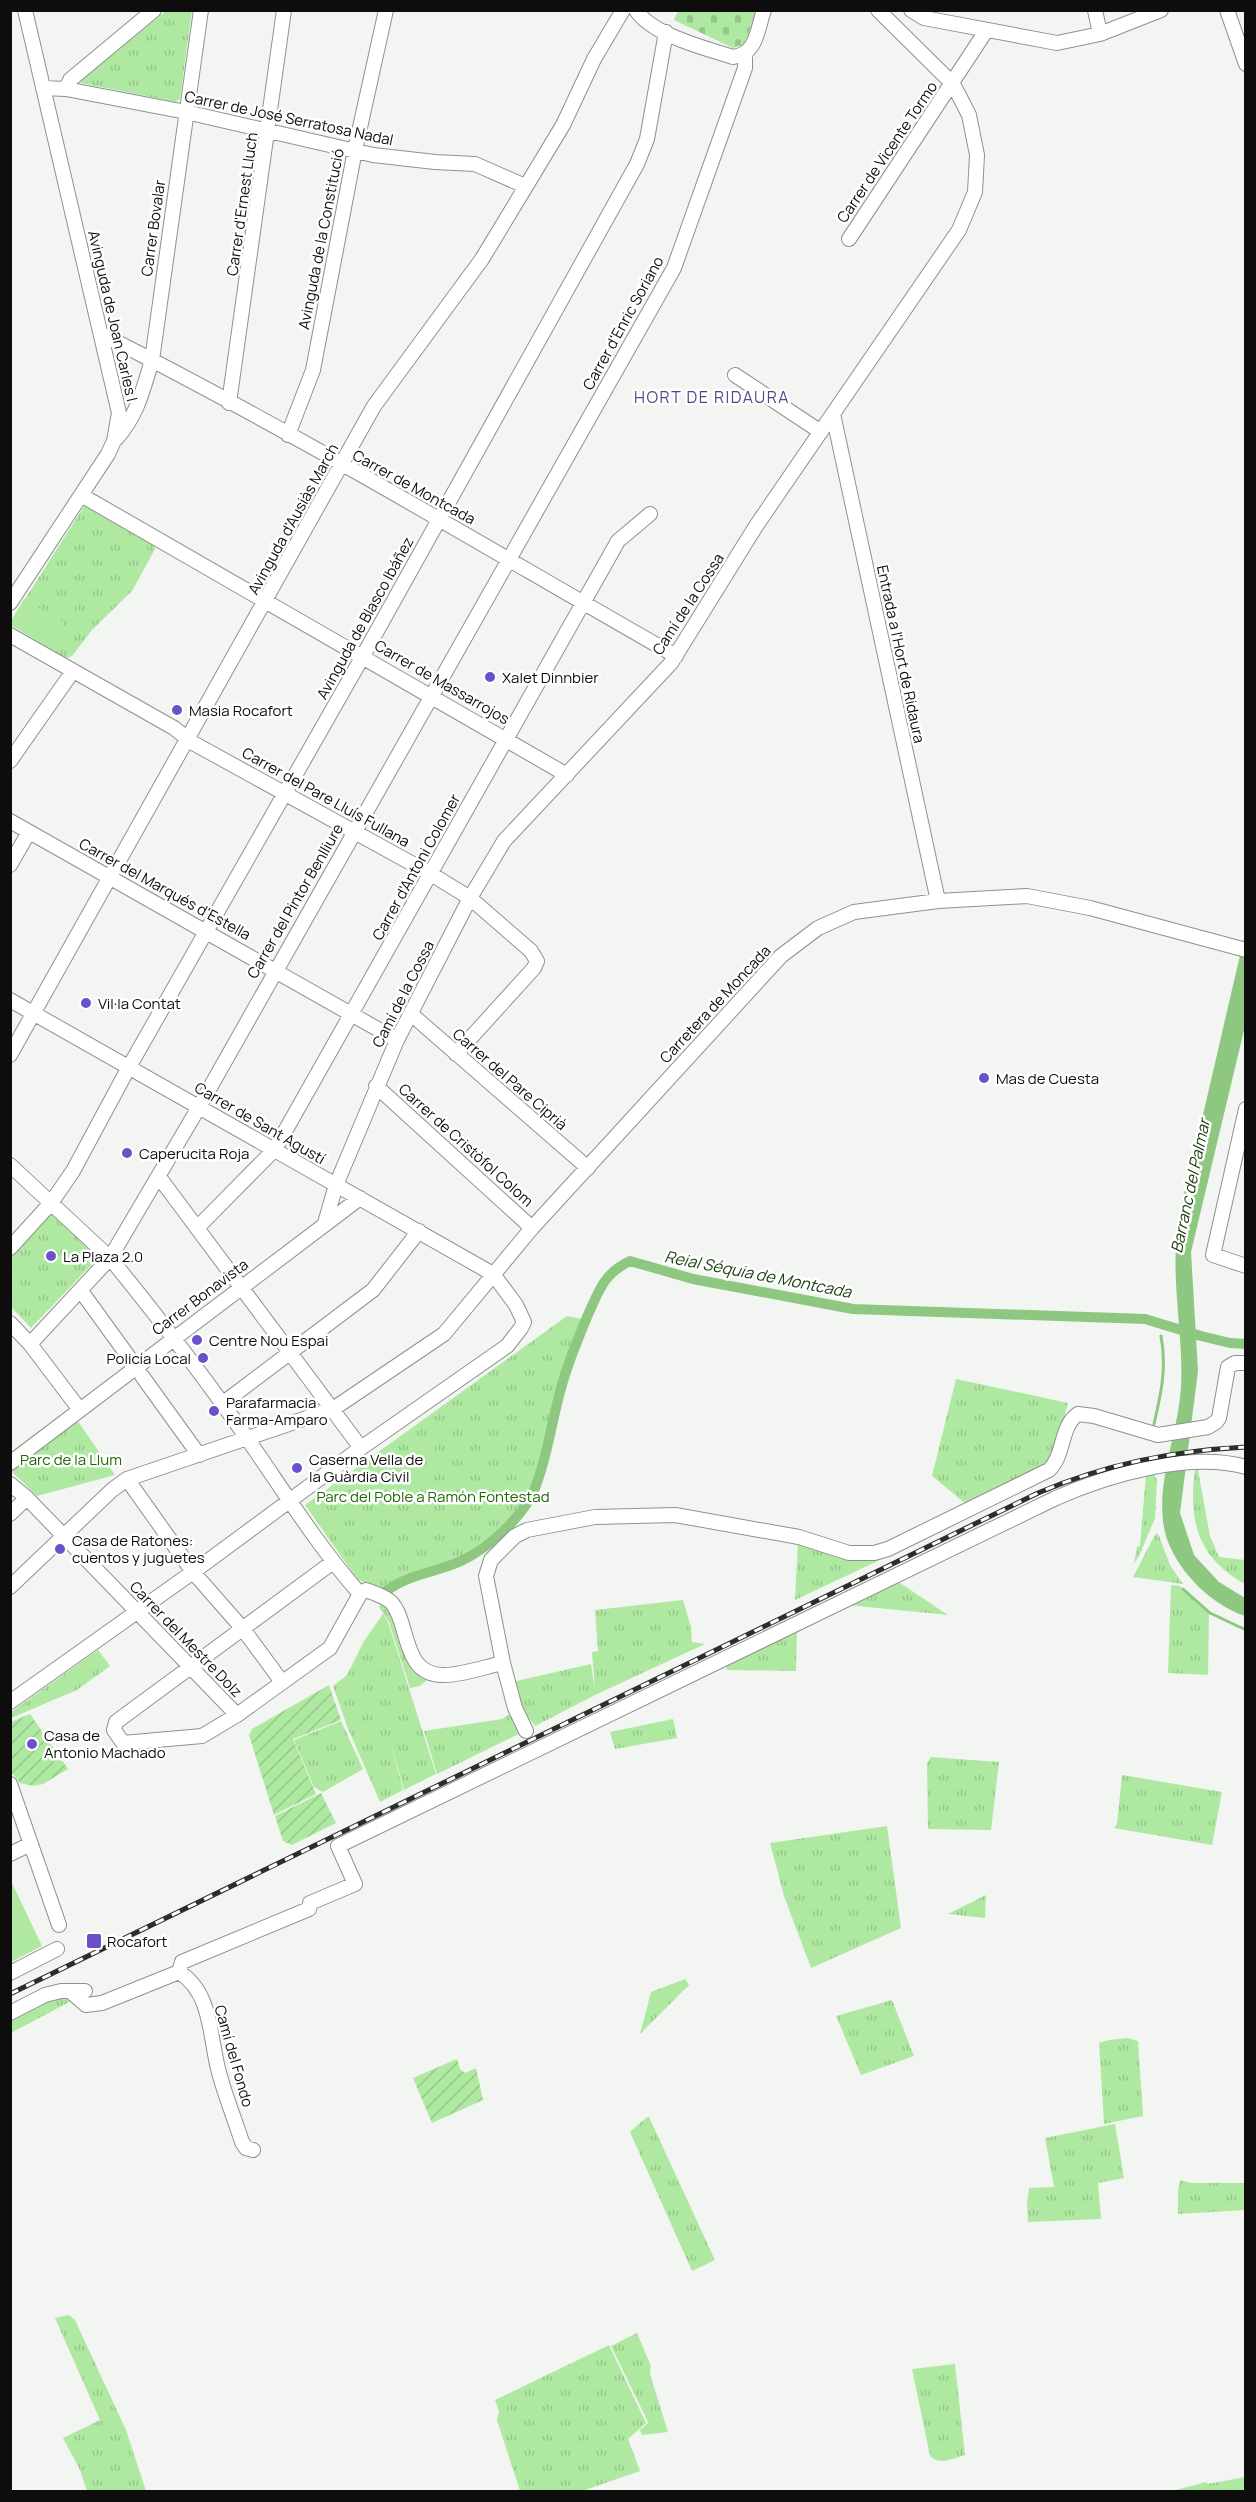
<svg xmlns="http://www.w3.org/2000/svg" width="1256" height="2502" font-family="Manrope,sans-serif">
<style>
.grass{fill:url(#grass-tufts)}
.cemetery{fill:url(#cemetery-stones)}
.garden{fill:url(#garden-furrows)}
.pitch{fill:#afe9a1}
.water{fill:#8ec780}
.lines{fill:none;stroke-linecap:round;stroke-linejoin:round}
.stream{stroke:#8ec780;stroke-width:3}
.canal{stroke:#8ec780;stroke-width:10}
.minor-casing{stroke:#8e928e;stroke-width:16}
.minor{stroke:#fff;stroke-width:14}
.rail-casing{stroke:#2c2e2c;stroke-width:5}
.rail{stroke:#fff;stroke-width:3;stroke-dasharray:9;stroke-linecap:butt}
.poi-dot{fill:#6c50c9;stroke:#fff;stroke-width:2}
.labels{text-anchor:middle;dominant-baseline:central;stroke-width:5;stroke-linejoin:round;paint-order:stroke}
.street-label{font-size:15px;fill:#0c0d0c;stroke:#fff}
.poi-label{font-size:15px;fill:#0c0d0c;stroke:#fff;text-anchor:start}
.park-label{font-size:15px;fill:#206903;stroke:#fff}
.neighbourhood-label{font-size:16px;letter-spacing:1.5px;fill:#534887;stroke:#fff}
.water-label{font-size:16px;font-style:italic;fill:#183d0d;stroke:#fff}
</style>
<defs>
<pattern id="grass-tufts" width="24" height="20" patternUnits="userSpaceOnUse" patternTransform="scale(1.5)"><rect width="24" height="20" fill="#afe9a1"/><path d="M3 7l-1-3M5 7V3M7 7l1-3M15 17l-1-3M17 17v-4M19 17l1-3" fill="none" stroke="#95c789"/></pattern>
<pattern id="cemetery-stones" width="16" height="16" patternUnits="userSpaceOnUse" patternTransform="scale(1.5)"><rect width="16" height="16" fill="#afe9a1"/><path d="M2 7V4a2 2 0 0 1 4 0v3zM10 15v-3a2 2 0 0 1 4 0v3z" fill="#95c789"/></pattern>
<pattern id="garden-furrows" width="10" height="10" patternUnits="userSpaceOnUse" patternTransform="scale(1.5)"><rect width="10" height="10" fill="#afe9a1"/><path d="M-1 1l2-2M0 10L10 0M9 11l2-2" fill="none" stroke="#95c789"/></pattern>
</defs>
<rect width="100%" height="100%" fill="#f2f5f1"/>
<path class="grass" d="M166,11h26l-12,87 -4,4 -95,-19v-3z
M85,505l69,40 1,4 -23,42 -40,39 -20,26 -6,2 -55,-33v-4z
M53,1212l46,45 -68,71 -20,-21 -1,-49z
M567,1316l16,3 -18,40 -32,129 -23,32 -35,30 -15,9 -50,15 -25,15 -27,-9 -53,-75z
M956,1379l112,24 -13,50c-19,26 -61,38 -89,51l-34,-28z
M77,1420l38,55 -78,21 -26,-25z
M1195,1470h3l12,66 9,21 26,3v24c-47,-26 -57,-63 -50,-114z
M1146,1474l8,1 3,5 -2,38 -16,38 -5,8 3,-17 3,-1z
M1156,1533l3,3 11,29 13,19 -50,-7z
M798,1542l86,14v2l-89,42z
M897,1581l51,34 -100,-10z
M1171,1585l9,1 29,27 -1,62 -40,-2z
M683,1600l8,27 1,15 13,2 -110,51 -60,31 -16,-20 -7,-24 79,-18 4,27 -3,-39 6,-1 -3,-41z
M382,1603l6,5 41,70 -9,8 -10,2 -21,-66 -10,-15z
M383,1614l5,8 48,152 -32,16 -15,-53 14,53 -23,12 -33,-76 -14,-40 14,-11 17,-34z
M797,1630l-1,41 -69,-1 -1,-5z
M98,1650l12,16 -33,24 -66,28v-6z
M511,1713l10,20 -84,41 -13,-43 78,-12z
M673,1719l4,19 -62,11 -5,-17z
M341,1721l22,48 -40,23 -9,-5 -20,-47z
M931,1757l68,5 -8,68 -63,-1 -1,-66z
M1122,1775l100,17 -10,53 -98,-17 3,-4z
M887,1826l14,102 -90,40 -27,-72 -14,-53z
M986,1895l-1,23 -37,-4z
M685,1979l4,6 -49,49 11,-42z
M61,1995l12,5 -62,33v-14z
M892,2000l22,56 -53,19 -25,-59z
M1127,2038l11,3 5,75 -39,8 -5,-81 10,-3z
M647,2117h2l66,143 -23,11 -62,-139z
M1115,2124l9,54 -26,5 3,36 -73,3 -1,-19 2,-15 25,-1 -9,-49z
M1180,2180l11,3h54v27l-67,4v-24z
M69,2315l6,5 51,110 20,61h-59l-7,-21 -17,-32 37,-18 -45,-102z
M637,2333l14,33 -1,8 18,58 -26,3 -2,-5 8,-7 -1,-3 -36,-74z
M609,2345l37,78 -18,16 12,32 -58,20h-62l-23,-71 2,-9 -4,-11z
M955,2364l10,91c-11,3 -26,11 -35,1l-18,-87z
M1245,2477v14h-73l34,-9 2,2z"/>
<path class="cemetery" d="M678,11h79l-13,33 -11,4 -59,-28z"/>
<path class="garden" d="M329,1685l12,35 -48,19 23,55 -42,21 -25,-80 3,-6z
M30,1714l38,55 -25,15 -10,2 -13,-3 -9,-11v-50z
M321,1793l15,30 -44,22 -9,-4 -8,-25z
M457,2059l3,10 5,4 11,-5 7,32 -51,23 -19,-45z"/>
<path class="pitch" d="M24,599l39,23 -14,26 -38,-23v-4z
M11,1881l31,65 -31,16h-1z"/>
<path class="water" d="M1245,934v92l-54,226 7,119 -18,142 14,42 25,27 26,16v18c-37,-12 -78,-54 -82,-95 -5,-45 15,-88 18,-134 3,-55 -12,-111 -2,-167 5,-31 14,-62 21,-92 15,-65 30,-130 45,-194z"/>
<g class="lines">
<path class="stream" d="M1154,1424c7,-30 13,-57 7,-88
M1183,1589l27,24 36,17"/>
<path class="canal" d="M385,1592c23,-18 50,-19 76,-31 28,-13 62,-44 74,-73 11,-27 15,-56 22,-84 7,-31 18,-58 30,-87 12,-26 16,-43 43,-56l63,18 160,30 292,10 56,17 29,7 16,1"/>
<defs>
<path id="minor" d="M636,10c16,25 69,38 97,47 24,-3 24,-27 31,-47
M911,10l13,8 133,25 43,-9 61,-24
M1095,10l5,24
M1227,10l19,54
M43,88l23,1 120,23 187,43 62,7 40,2 50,22
M66,89l4,-9 84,-70
M849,239l137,-208
M101,334c196,99 384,213 575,322
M735,375l86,57
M229,403l55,-393
M833,414l105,487
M288,435l25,-65 42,-220 31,-140
M116,439c21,-23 27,-49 36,-79l49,-350
M81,495l486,280
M10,603l98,-149 6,-13 5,-28 -94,-403
M10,635l164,93 19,15 238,131 39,24 61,53 6,10 -3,7 -78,86
M10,761l63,-90
M10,821l387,219
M10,865l19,-33
M10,1000l483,274 23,31 8,17 -3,6 -14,18 -146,102 -168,124 -183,130
M411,1014l177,154
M10,1055l364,-649 108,-147 81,-134 31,-66 29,-49
M376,1086l156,142
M1246,1109l-33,146 33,11
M10,1165l100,93 -80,86
M159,1177l202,271
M325,1223l11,-38 61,-145 73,-142 34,-57 167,-178 85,-137 203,-296 16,-38 2,-37 -8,-40 -16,-31 -75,-74
M197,1228l78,-79 343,-608 32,-27
M10,1248l41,-45 22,-32 56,-104 234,-411 274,-492 10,-25 19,-107
M81,1291l55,76
M10,1323l20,21 50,66
M142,1376l57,79
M222,1404l151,-114 46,-59
M10,1463l350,-265
M127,1479l66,93 50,57 39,53
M10,1484l17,14 210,217
M10,1514l17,-16
M333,1562l-217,160 -2,8 9,13 79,-7 35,-21 93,-67 30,-54
M10,1587l102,-97 15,-11 206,-70 111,-75 88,-106 249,-272 37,-28 36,-16 84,-11 89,-5 63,12 156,42
M360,1594c-42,-48 -75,-101 -111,-153 -43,-62 -91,-124 -139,-183l89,-151 475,-839 71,-200v-14
M360,1594l6,-4c8,3 18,6 25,12 19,20 10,74 53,73 19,0 40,-8 59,-12
M526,1731l-11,-23 -12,-45 -17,-87 5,-16 24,-24 12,-6 68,-13 80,-2 124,22 50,16h25l14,-4 161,-79c16,-15 11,-44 29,-56l16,2 64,19 50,-8 8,-5 3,-4 9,-51 7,-4h11
M10,1784l49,141
M10,1854l21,-10
M179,1972c35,22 30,69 41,104 6,22 15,44 22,66l4,6 7,2
M10,1973l47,-24
M71,1992l15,13 16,-2 77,-31 3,-10 127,-53 1,-6 45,-19 -17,-38 718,-348c52,-23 133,-47 190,-31
M10,2013l35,-18 16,-4h24"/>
</defs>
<use href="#minor" class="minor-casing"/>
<use href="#minor" class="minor"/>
<defs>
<path id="rail" d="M10,1994l1028,-501c68,-29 134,-42 208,-46"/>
</defs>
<use href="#rail" class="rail-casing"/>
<use href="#rail" class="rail"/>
</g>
<g class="poi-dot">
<circle cx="490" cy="677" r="6"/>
<circle cx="177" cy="710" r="6"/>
<circle cx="86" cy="1003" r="6"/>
<circle cx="984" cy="1078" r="6"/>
<circle cx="127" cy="1153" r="6"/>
<circle cx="51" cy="1256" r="6"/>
<circle cx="197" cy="1340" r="6"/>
<circle cx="203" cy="1358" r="6"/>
<circle cx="214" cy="1411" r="6"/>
<circle cx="297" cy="1468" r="6"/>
<circle cx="60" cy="1549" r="6"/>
<circle cx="32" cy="1744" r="6"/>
<rect x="86" y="1933" width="16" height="16" rx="3"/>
</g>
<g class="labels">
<g class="street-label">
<text transform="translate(289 118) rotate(12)">Carrer de José Serratosa Nadal</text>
<text transform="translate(887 152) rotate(-56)">Carrer de Vicente Tormo</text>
<text transform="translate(242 204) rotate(-82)">Carrer d'Ernest Lluch</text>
<text transform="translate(153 228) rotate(-82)">Carrer Bovalar</text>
<text transform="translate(321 239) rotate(-79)">Avinguda de la Constitució</text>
<text transform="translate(113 316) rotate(77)">Avinguda de Joan Carles I</text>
<text transform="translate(623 323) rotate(-61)">Carrer d'Enric Soriano</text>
<text transform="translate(414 487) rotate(29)">Carrer de Montcada</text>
<text transform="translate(293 519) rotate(-61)">Avinguda d'Ausiàs March</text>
<text transform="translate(688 604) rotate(-57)">Camí de la Cossa</text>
<text transform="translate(365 618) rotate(-61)">Avinguda de Blasco Ibáñez</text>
<text transform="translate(901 654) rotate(78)">Entrada a l'Hort de Ridaura</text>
<text transform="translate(442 682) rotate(30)">Carrer de Massarrojos</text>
<text transform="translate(326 797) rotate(29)">Carrer del Pare Lluís Fullana</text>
<text transform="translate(416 867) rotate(-61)">Carrer d'Antoni Colomer</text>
<text transform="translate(165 889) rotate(29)">Carrer del Marqués d'Estella</text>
<text transform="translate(295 901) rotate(-60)">Carrer del Pintor Benlliure</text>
<text transform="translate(403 994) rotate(-63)">Camí de la Cossa</text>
<text transform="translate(715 1004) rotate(-47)">Carretera de Moncada</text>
<text transform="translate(510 1079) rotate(41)">Carrer del Pare Ciprià</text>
<text transform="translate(260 1123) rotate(30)">Carrer de Sant Agustí</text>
<text transform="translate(466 1145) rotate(42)">Carrer de Cristòfol Colom</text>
<text transform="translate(200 1297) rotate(-37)">Carrer Bonavista</text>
<text transform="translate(186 1639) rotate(46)">Carrer del Mestre Dolz</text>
<text transform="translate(234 2056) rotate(74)">Camí del Fondo</text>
</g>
<g class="poi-label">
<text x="502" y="677">Xalet Dinnbier</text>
<text x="189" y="710">Masia Rocafort</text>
<text x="98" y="1003">Vil·la Contat</text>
<text x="996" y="1078">Mas de Cuesta</text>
<text x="139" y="1153">Caperucita Roja</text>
<text x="63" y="1256">La Plaza 2.0</text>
<text x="209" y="1340">Centre Nou Espai</text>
<text x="191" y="1358" text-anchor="end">Policía Local</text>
<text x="226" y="1402">Parafarmacia<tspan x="226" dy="17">Farma-Amparo</tspan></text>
<text x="309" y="1459">Caserna Vella de<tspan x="309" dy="17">la Guàrdia Civil</tspan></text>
<text x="72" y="1540">Casa de Ratones:<tspan x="72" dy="17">cuentos y juguetes</tspan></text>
<text x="44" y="1735">Casa de<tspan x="44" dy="17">Antonio Machado</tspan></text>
<text x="107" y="1941">Rocafort</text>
</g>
<g class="park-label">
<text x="71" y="1459">Parc de la Llum</text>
<text x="433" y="1496">Parc del Poble a Ramón Fontestad</text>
</g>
<g class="neighbourhood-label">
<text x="712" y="397">HORT DE RIDAURA</text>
</g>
<g class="water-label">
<text transform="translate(1190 1186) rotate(-78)">Barranc del Palmar</text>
<text transform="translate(758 1274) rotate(11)">Reial Séquia de Montcada</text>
</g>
</g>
<rect width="1256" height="2502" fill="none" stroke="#0c0d0c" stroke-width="24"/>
</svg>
